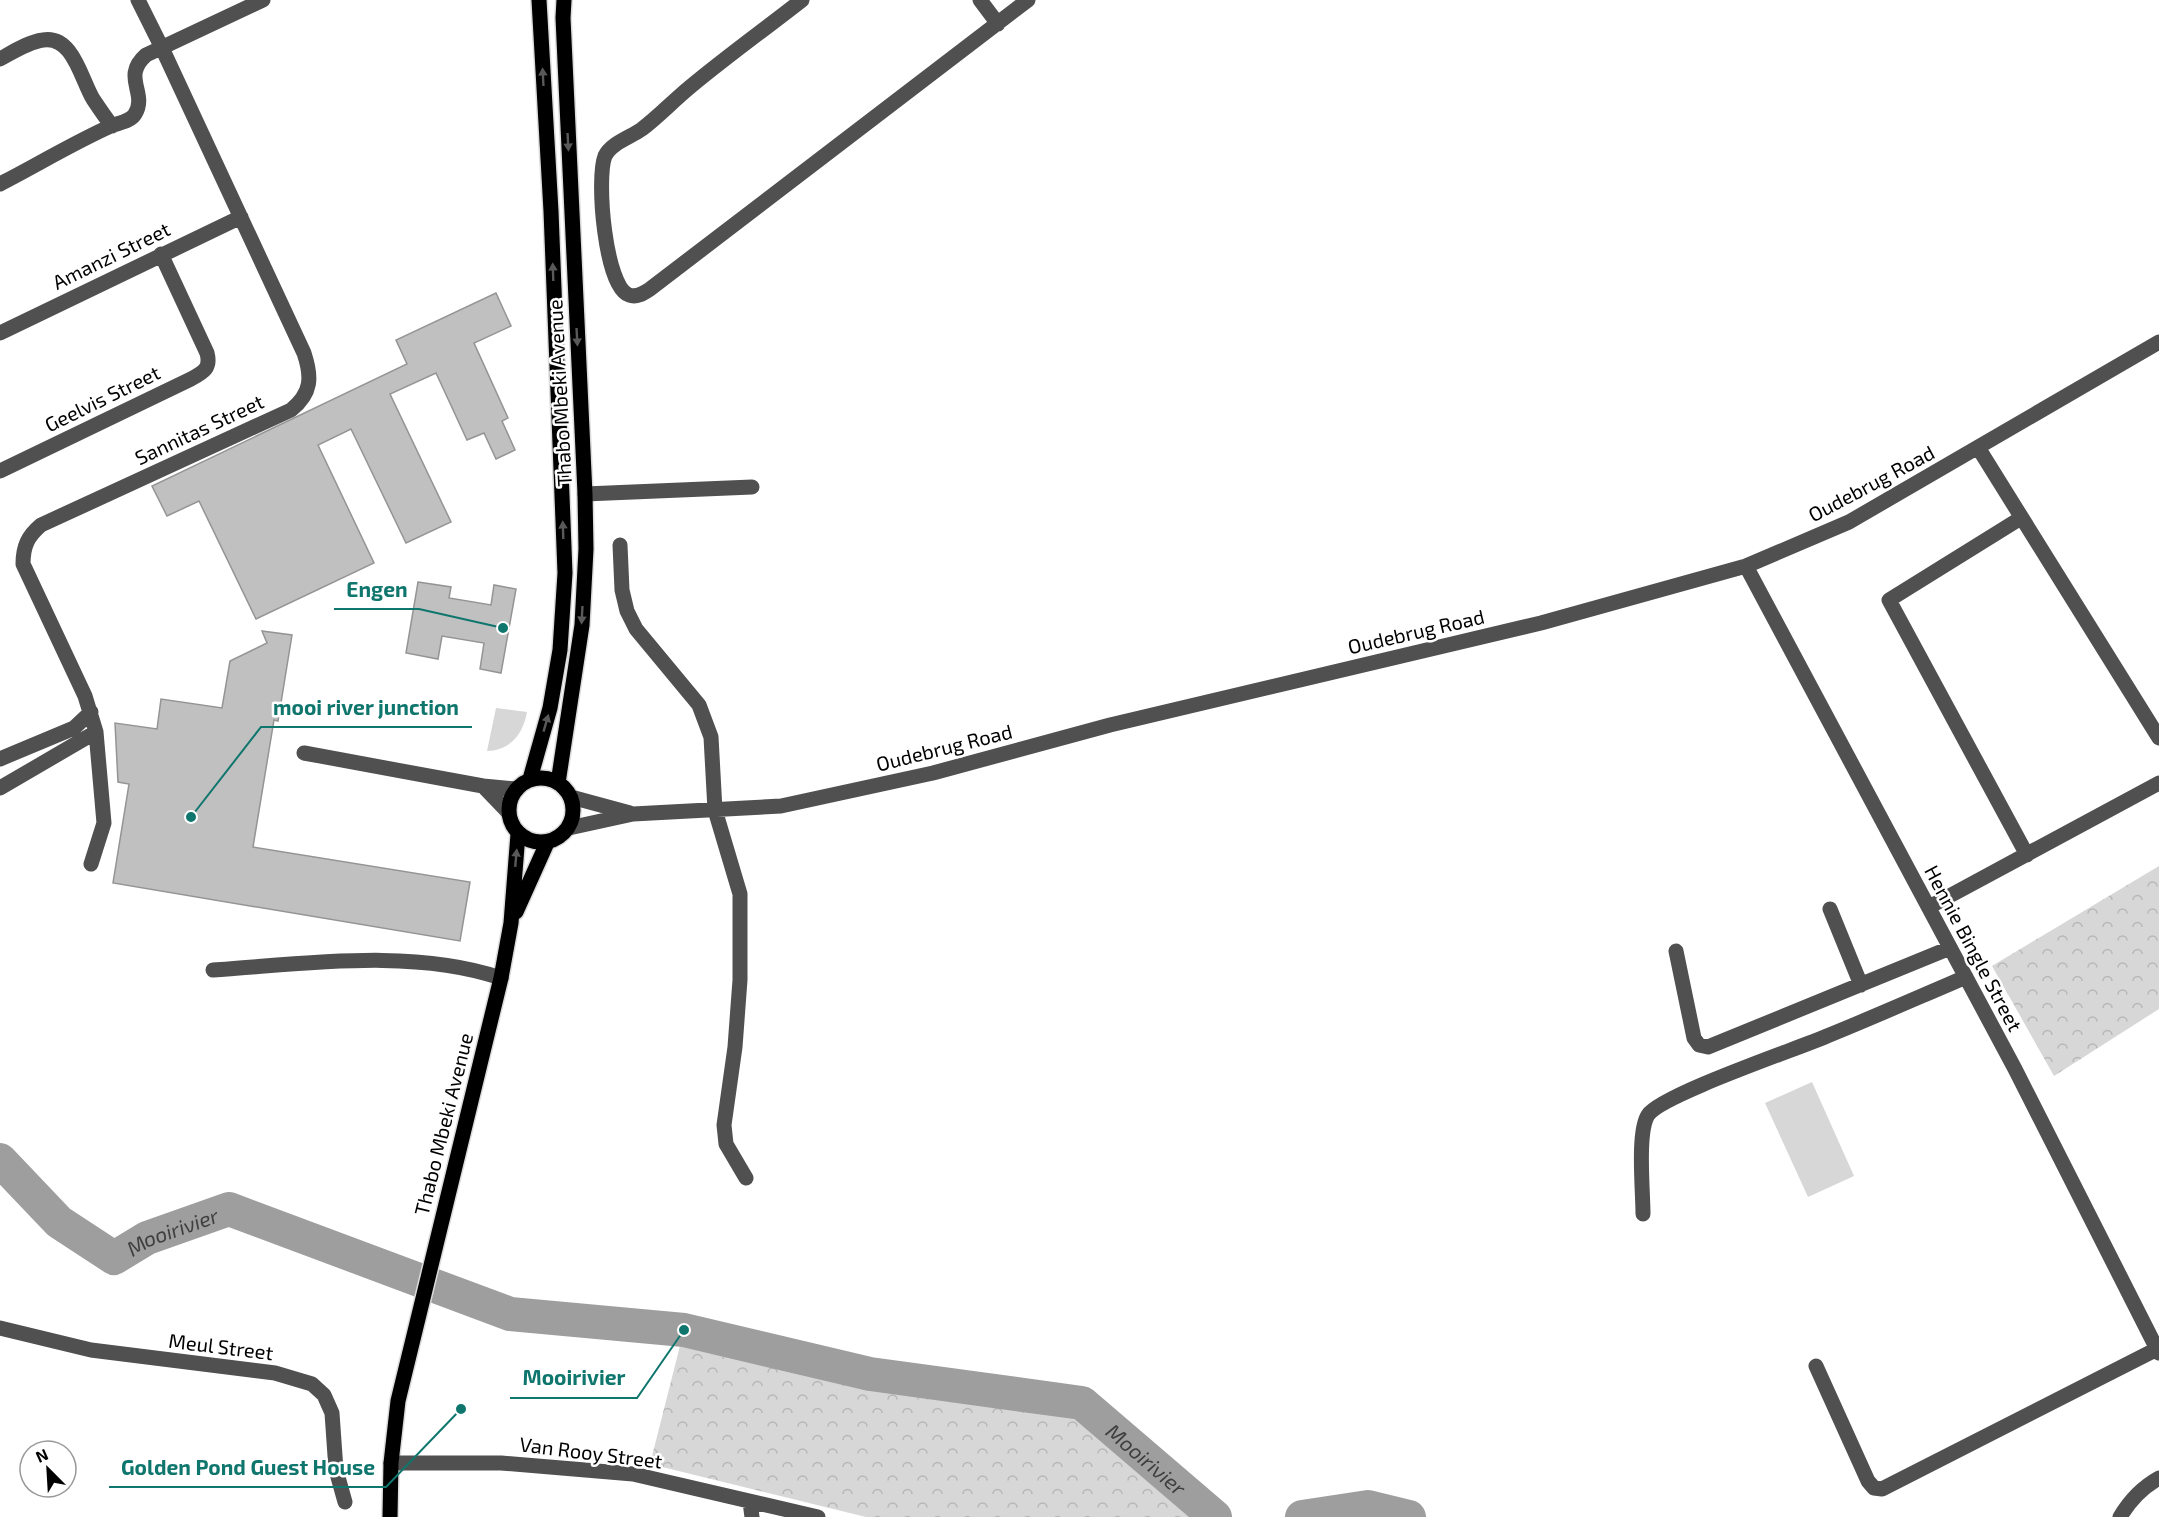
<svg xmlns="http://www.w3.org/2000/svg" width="2159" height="1517" font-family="'Exo 2',sans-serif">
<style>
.green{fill:#d7d7d7}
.park{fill:url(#park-crowns)}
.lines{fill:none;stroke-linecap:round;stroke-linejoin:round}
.river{stroke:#9e9e9e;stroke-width:34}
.building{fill:#c0c0c0;stroke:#949494;stroke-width:1.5}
.major-casing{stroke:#dbdbdb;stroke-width:18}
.minor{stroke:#505050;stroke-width:15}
.major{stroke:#000;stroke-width:15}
.oneway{fill:#595959}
.labels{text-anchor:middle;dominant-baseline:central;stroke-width:5;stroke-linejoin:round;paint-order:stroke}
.street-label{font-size:20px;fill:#000;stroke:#fff}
.water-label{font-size:21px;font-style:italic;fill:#3f3f3f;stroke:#fff}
.leader{fill:none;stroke:#0f766e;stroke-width:2}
.callout-dot{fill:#0f766e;stroke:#fff;stroke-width:2}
.callout-label{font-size:21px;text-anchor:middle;font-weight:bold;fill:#0f766e;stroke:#fff;stroke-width:5;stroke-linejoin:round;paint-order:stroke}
</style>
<defs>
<pattern id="park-crowns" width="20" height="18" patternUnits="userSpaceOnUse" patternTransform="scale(1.5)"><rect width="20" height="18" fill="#d7d7d7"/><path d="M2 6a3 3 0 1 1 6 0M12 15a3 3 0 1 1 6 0" fill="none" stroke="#b7b7b7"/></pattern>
</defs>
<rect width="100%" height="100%" fill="#fff"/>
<path class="green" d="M496,708l31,4c-4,22 -16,38 -40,39z
M1812,1082l42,94 -46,21 -43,-94z"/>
<path class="park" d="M2159,866v143l-105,67 -62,-110z
M684,1330l186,44 212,29 133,114h-349l-216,-53z
M1368,1507l41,10h-107z"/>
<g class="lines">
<g class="river">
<path id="s1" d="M0,1160l59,62 55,36 33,-20 82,-29 281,105 174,16 186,44 212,29 133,114"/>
<path d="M1302,1517l66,-10 41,10"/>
</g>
</g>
<path class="building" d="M496,293l15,33 -37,17 34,75 -6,3 13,29 -19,9 -12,-26 -17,7 -31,-67 -46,21 61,128 -45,21 -55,-114 -33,16 56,118 -118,56 -57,-118 -32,15 -15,-30 255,-122 -11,-24z
M418,582l33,5 -2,11 42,7 3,-20 22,4 -15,84 -21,-4 4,-26 -42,-7 -4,23 -32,-6z
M262,631l30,4 -14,86 -4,-1 -21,127 217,35 -10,59 -347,-58 16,-99 -11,-2 -3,-59 42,6 4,-30 61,9 8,-47 37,-18z"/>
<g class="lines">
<defs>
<path id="major" d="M509 810a32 32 0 1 1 64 0a32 32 0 1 1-64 0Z
M530,779l20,-71 10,-58 5,-77 -14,-362 -12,-211
M558,783l24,-158 4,-76 -1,-55 -22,-476 1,-18
M516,912l31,-69
M390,1517l1,-54 7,-62 103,-423 10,-55 7,-89"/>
</defs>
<use href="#major" class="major-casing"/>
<path class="minor" d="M802,0c-37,29 -76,57 -112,87 -17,14 -31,29 -48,42 -11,8 -31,14 -37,27 -9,22 0,131 24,139 8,3 15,-2 21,-6l378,-289
M980,0l18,24
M0,59c13,-7 28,-17 43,-19 30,-5 38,39 50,59 6,9 12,18 19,27
M0,184c37,-19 73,-41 111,-58 7,-3 19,-4 24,-12 13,-21 -14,-37 11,-59l117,-55
M0,333l241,-116
M1979,449l180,289
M0,471l191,-92c13,-7 20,-11 16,-26l-46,-99
M585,494l167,-7
M2021,518l-132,82 138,255
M620,545l2,45 5,21 9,18 63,76 12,32 4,73 25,84v86l-5,67 -11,78 2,19 20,34
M1746,566l269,503 144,284
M304,753l179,33
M0,759l74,-31 17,-16
M0,788l96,-56
M571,797l59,16
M508,812l-25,-26 33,3
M569,828l64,-14 148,-8 152,-33 177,-48 431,-102 205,-57 103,-44 310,-180
M91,864l13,-41 -8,-91 -11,-36 -62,-132c0,-18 5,-28 18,-39l250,-115c21,-17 21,-33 13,-57l-142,-305 -24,-48
M1929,907l230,-124
M1830,909l31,76
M1676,951l18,87 5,7 9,2 242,-99
M213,970c91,-6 200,-22 288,8
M1643,1214c0,-23 -6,-82 5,-99 13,-20 149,-66 179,-79 47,-19 92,-39 139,-59
M0,1328l91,22 184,23 37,11 12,11 8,18 4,57 9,32
M1816,1366l52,115 6,7 8,1 275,-140
M391,1463h110l132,11 185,43
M750,1502l2,15
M2120,1517c10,-17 21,-29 39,-39"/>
<use href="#major" class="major"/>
</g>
<defs><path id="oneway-solid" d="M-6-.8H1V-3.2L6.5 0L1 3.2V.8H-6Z" transform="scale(1.5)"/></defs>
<g class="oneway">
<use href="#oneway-solid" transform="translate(543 77) rotate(-93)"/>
<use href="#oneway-solid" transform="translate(568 142) rotate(87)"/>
<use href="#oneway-solid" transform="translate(553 272) rotate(-92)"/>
<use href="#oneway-solid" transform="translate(577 337) rotate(87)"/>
<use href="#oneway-solid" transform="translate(563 530) rotate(-92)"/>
<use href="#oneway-solid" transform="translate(582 615) rotate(93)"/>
<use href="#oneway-solid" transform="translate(546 723) rotate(-74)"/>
<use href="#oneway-solid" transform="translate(516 858) rotate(-85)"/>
</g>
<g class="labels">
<g class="street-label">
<text transform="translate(111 255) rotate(-26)">Amanzi Street</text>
<text transform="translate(559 393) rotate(-93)">Thabo Mbeki Avenue</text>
<text transform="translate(102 398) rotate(-26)">Geelvis Street</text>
<text transform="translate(199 429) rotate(-25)">Sannitas Street</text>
<text transform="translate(1871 483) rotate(-28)">Oudebrug Road</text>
<text transform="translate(1416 631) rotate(-13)">Oudebrug Road</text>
<text transform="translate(944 747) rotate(-14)">Oudebrug Road</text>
<text transform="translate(1974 948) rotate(62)">Hennie Bingle Street</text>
<text transform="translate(443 1124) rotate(-76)">Thabo Mbeki Avenue</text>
<text transform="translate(221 1346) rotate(7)">Meul Street</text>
<text transform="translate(591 1452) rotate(7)">Van Rooy Street</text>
</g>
<g class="water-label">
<text stroke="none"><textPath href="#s1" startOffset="216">Mooirivier</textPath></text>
<text stroke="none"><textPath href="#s1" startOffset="1242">Mooirivier</textPath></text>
</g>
</g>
<path class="leader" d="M503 628L419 609H334M191 817L261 727H472M684 1330L637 1398H510M461 1409L386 1487H109"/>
<g class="callout-dot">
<circle cx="503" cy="628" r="6"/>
<circle cx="191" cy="817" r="6"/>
<circle cx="684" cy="1330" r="6"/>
<circle cx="461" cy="1409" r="6"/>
</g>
<g class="callout-label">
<text x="377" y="597">Engen</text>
<text x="366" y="715">mooi river junction</text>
<text x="574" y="1385">Mooirivier</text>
<text x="248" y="1475">Golden Pond Guest House</text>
</g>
<g transform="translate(48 1469) rotate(336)"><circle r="28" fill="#ffffff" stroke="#999999" stroke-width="1.5"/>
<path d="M0-4.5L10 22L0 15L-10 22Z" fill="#000000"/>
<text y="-9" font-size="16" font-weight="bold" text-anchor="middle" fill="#000000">N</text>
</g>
</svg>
